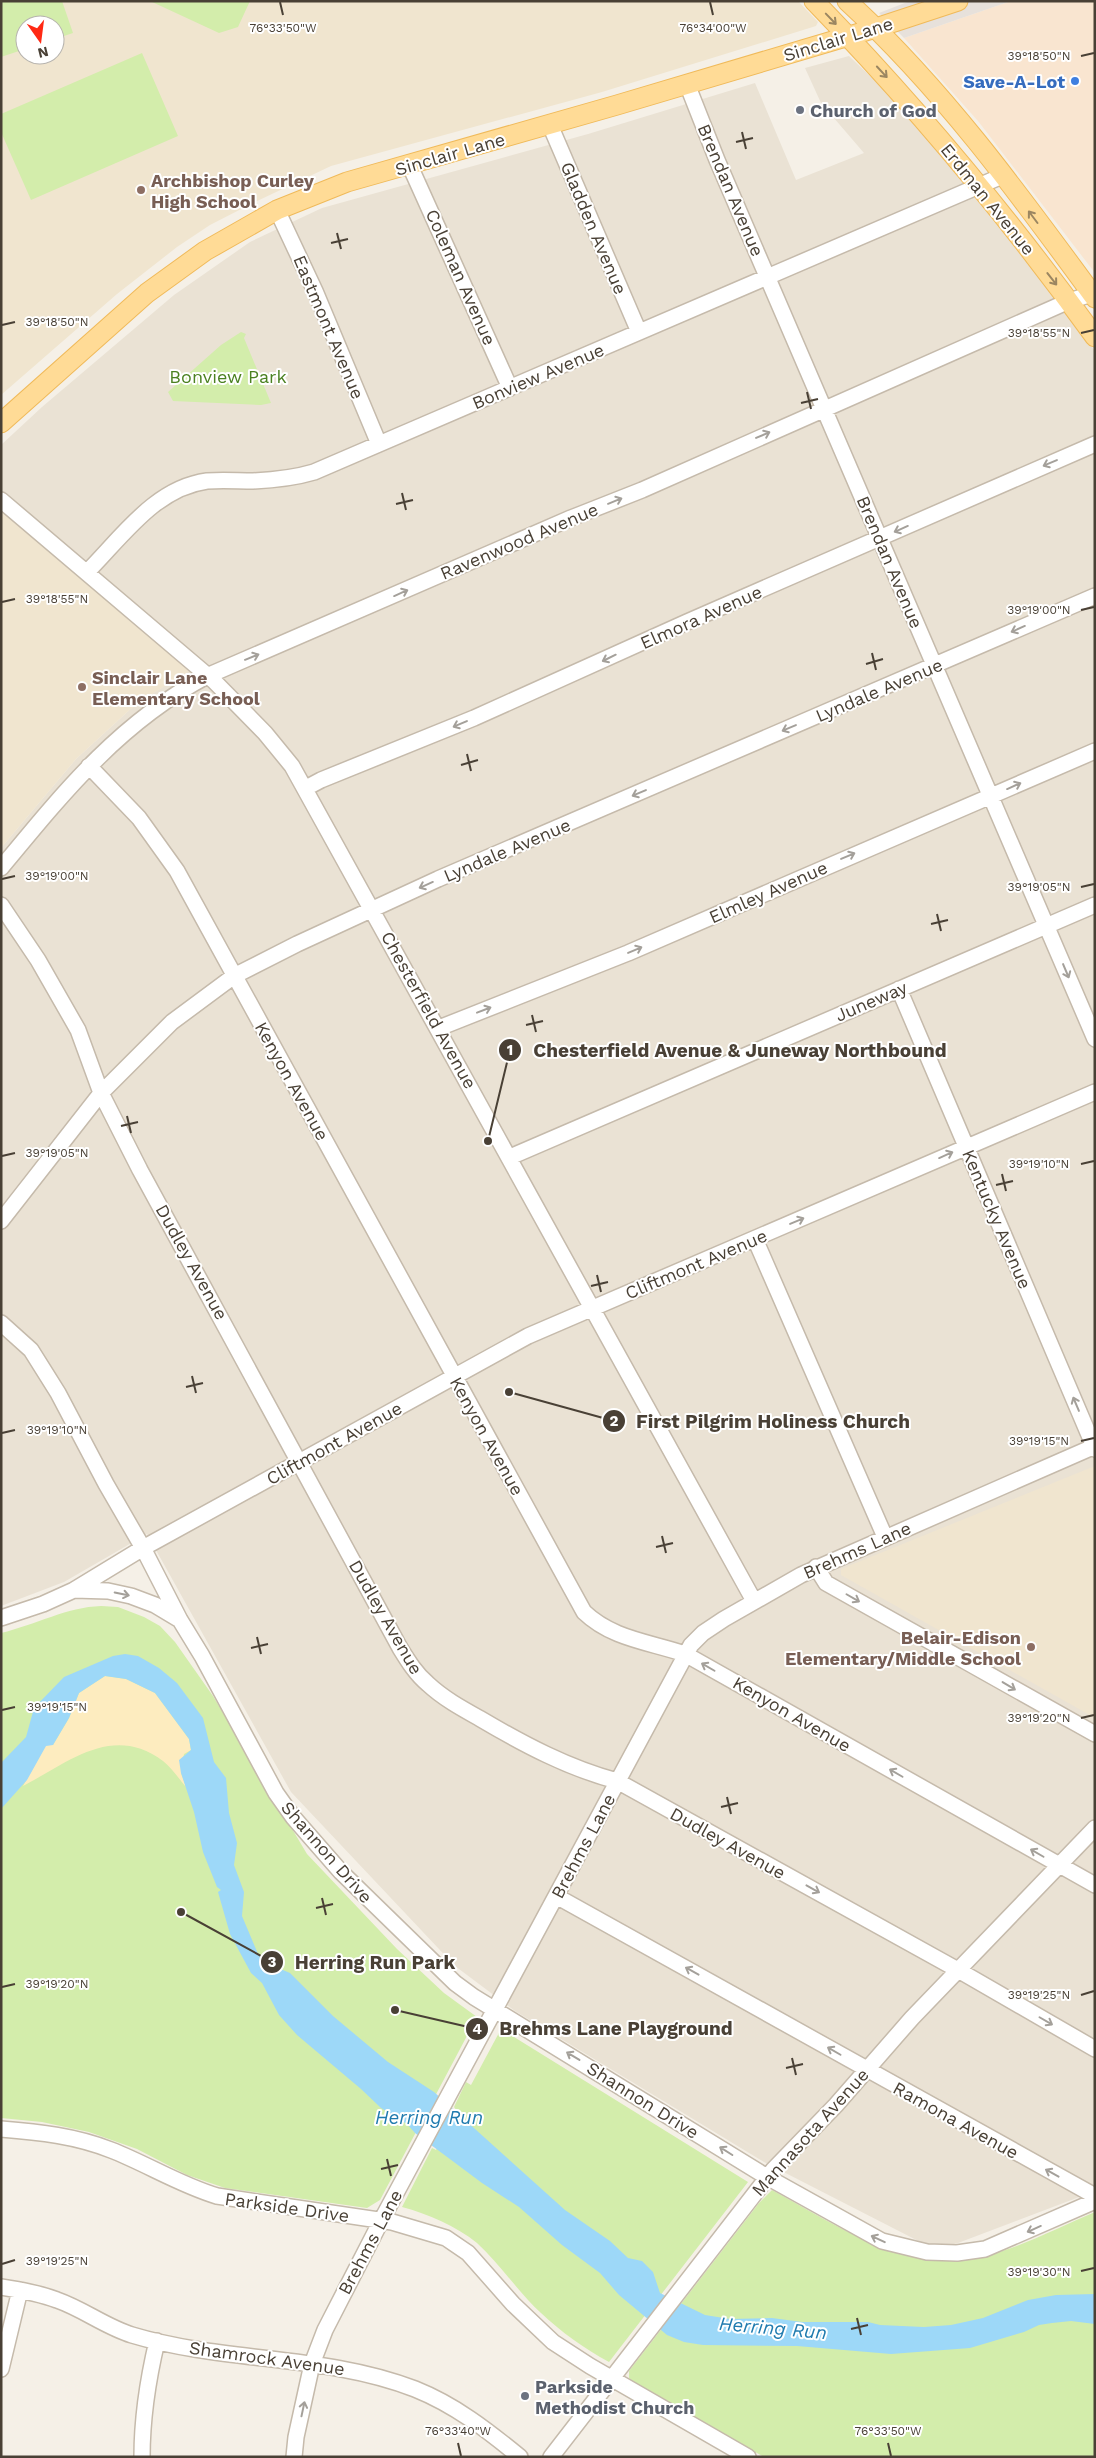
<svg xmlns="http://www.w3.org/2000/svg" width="1096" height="2458" font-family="'Work Sans',sans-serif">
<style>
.residential{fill:#eae2d4}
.commercial{fill:#f9e5d0}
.industrial{fill:#e7e1db}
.education{fill:#f0e5cf;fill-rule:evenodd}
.green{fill:#d3edab}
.sand{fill:#fdecbf}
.water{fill:#9dd8f8}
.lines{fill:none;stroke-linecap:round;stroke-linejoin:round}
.minor-casing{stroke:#c5baab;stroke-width:18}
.major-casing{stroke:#f0ba5a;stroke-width:21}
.minor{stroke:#fff;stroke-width:15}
.major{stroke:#ffdb96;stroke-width:19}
.oneway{stroke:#9b8661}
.oneway2{stroke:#a4a09a}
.ticks{fill:none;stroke:#494035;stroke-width:2}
.shop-dot{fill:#3f7fe0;stroke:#fff;stroke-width:2}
.worship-dot{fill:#6b7280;stroke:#fff;stroke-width:2}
.education-dot{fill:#8d6e63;stroke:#fff;stroke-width:2}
.labels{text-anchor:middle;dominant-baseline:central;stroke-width:4;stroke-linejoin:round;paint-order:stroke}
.street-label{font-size:18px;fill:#494035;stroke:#fff}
.shop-label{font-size:18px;font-weight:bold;fill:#366cbe;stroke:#fff;text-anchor:end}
.worship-label{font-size:18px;font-weight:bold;fill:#5b616d;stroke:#fff;text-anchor:start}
.education-label{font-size:18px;font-weight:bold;fill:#785e54;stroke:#fff;text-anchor:start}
.park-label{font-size:18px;fill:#4b8121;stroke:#fff}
.water-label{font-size:19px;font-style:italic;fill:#207baf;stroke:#fff}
.ticks-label{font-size:12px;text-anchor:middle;fill:#494035;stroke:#fff;stroke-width:4;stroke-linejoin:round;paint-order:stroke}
.leader{fill:none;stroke:#494035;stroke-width:2}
.callout-dot{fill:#494035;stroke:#fff;stroke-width:2}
.mark-label{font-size:15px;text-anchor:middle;font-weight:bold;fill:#fff}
.callout-label{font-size:19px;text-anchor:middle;font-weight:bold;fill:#494035;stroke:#fff;stroke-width:4;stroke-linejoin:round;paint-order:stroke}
</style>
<rect width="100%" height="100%" fill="#f5f0e7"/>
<path class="residential" d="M849,56l61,58 93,112 92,125v1840l-137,52 -24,6 -170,-87 -249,-151 -60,-45 -164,-174 -144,-258 -83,48 -63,24v-758l75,-89 60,-55 52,-33 -187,-161v-65l41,-38 132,-112 76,-53 72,-34 266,-74 167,-51 41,97 68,-27 -43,-50 -16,-35z"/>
<path class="commercial" d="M1011,1h84v272l-117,-152 -74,-83z"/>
<path class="industrial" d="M910,1h101l-107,37 -25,-25z"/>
<path class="education" d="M1,1h797l20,21 -2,4 -214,66 -271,74 -80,38 -41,21 -33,22 -60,47 -116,101zM25,25h30v30h-30z
M1,510l188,161 -53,33 -60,55 -75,89z
M1095,1466v252l-254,-143v-6z"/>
<path class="green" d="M1,1h61l11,32 -18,6v-14h-30v24l-24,8z
M150,1h100l-12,26 -19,6z
M142,53l36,83 -147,64 -30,-68v-18z
M241,332l5,2 -2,4 27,65 -10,2 -88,-4 -5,-9 53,-47z
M101,1606l17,1 26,10 16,9 15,16 38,54 94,158 90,95 47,44 33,24 -97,183 -13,8 -142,-20 -38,-13 -50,-26 -48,-17 -47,-10 -41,-4v-485c34,-8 66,-26 100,-27z
M501,2029l247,153 -139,180c-24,-13 -48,-30 -68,-49 -23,-21 -41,-49 -64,-70 -21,-17 -49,-29 -75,-36l30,-59 4,2 21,-39 -3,-4 12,-25 5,3z
M772,2190c66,36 133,84 213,66 37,-9 74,-29 110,-44v245h-331l-132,-75 -3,-4v-7l130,-168z"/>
<path class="sand" d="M105,1676l21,3 29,14 34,46 2,11 -7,4 -3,19 5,14c-7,-8 -14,-19 -23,-26 -51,-38 -95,2 -140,25l23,-41h7l16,-27 10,-25z"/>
<path class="water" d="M125,1654l13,2 21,12 18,15 26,35 11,44 12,16 3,35 8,30 -3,22 10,27 -2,24 16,38 6,8 26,11 43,43 55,46 46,30 131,118 45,31 18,17 14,3 11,11 7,21 45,22 25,4 42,-1 30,4h66l12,3 44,2 27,-2 32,-7 45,-18 28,-5 39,-1v30l-24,-3 -19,2 -13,2 -15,7 -54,16 -79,6 -94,-8 -94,-1 -19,-3 -17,-7 -48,-40 -19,-22 -38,-28 -43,-38 -37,-24 -67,-50 -8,-9 -26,-16 -20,-19 -64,-54 -18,-20 -17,-32 -11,-10 -21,-39 -12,-42 3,-2 -4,-3 -14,-35 -9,-40 -13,-39 -2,-13 12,-10 -2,-11 -34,-46 -29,-14 -21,-3 -26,17 -10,25 -16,27 -7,1 -19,34 -26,29v-46l25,-26 8,-29 30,-31 49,-21z"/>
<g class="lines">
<defs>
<path id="minor" d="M687,84l30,76 378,879
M550,125l89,207
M410,166l100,222
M277,210l38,81 64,153
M1,500l213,181 51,52 27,33 462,835
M87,572c35,-35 68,-84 120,-91 16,-1 31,0 46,0 21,-1 41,-3 61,-9l688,-296
M89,766l50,52 38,53 407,741c28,27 66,30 101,42l410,231
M306,788l15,-8 153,-62 213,-96 408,-178
M1,868c62,-75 118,-145 206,-192l364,-158 71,-28 427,-189 23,-7
M1,905l37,55 40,70 23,63 39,77 260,478c8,13 16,26 28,36 15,14 33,24 51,34 44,26 89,50 138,63l341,189 137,79
M899,989l196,460
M439,1028l189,-75 467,-202
M510,1157l585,-252
M1,1221l100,-128 71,-71 62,-46 63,-32 141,-65 657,-283
M755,1239l130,298
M1,1323l30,27 27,43 48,91 37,64 37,72 22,36 74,137 17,24 48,55 114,111 19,14 293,180 115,64 45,11 30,1 28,-4 110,-48
M816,1567l10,16 269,151
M74,1590l69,-42 385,-212 567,-244
M1,1618l42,-14 31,-14 34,1 23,5 24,9 25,15
M556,1896l539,300
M1,2129c38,3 75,7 110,21 36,14 69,35 106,46l175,26 54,16 22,15 45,51 40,38 37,24 158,91
M1,2287c19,3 38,6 56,13 26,9 49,27 75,35 93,28 193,19 283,54 40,16 72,41 105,68
M1,2369l19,-79
M142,2457c0,-40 6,-78 15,-116
M294,2457l2,-20 16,-73 13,-34 56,-109 310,-576 12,-12 21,-14 77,-44 294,-129
M551,2457l222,-287 63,-65 76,-87 183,-190"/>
<path id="major" d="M814,1c102,105 195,217 281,336
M847,1c95,87 172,193 248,297
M1,423l146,-130 58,-42 72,-41 70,-28 270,-77 259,-77 82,-27"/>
</defs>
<use href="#minor" class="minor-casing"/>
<use href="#major" class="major-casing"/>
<use href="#minor" class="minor"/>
<use href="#major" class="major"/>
</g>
<defs><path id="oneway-shaft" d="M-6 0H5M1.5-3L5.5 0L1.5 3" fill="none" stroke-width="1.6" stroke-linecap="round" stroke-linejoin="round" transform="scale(1.25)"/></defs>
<g class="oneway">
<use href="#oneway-shaft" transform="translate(831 19) rotate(46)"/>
<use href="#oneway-shaft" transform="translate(882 72) rotate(47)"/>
<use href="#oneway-shaft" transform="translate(1033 217) rotate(-127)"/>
<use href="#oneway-shaft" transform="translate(1052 279) rotate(52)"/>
</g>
<g class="oneway2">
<use href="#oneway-shaft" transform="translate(763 435) rotate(-23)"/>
<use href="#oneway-shaft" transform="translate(1050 463) rotate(157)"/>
<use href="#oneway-shaft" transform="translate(615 501) rotate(-22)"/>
<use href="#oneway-shaft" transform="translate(901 529) rotate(156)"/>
<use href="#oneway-shaft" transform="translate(401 593) rotate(-24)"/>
<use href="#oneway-shaft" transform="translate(1018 629) rotate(156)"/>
<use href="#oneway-shaft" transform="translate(252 657) rotate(-22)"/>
<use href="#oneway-shaft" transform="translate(609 658) rotate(154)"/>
<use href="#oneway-shaft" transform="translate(460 724) rotate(157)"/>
<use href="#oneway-shaft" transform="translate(789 728) rotate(157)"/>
<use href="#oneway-shaft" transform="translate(1014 786) rotate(-24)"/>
<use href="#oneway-shaft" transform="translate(639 793) rotate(157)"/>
<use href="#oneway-shaft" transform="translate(848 856) rotate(-23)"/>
<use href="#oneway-shaft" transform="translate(426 885) rotate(156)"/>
<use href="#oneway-shaft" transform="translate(635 950) rotate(-23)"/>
<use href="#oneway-shaft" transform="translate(1066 971) rotate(67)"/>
<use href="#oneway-shaft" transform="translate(484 1010) rotate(-21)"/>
<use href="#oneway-shaft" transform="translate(946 1155) rotate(-24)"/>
<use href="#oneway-shaft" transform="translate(797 1221) rotate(-23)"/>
<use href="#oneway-shaft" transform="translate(1076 1404) rotate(-113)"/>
<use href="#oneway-shaft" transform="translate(122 1594) rotate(12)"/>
<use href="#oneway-shaft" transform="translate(853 1598) rotate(30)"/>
<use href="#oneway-shaft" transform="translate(708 1667) rotate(-150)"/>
<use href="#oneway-shaft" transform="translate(1009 1686) rotate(31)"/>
<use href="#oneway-shaft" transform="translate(896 1773) rotate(-150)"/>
<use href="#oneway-shaft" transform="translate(1037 1853) rotate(-150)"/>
<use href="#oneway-shaft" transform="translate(813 1889) rotate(29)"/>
<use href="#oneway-shaft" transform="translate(692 1971) rotate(-151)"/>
<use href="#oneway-shaft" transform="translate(1046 2021) rotate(30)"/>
<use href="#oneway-shaft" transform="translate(834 2051) rotate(-150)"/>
<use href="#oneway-shaft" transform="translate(573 2056) rotate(-149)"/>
<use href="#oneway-shaft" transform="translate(726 2151) rotate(-148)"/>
<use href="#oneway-shaft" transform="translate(1052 2173) rotate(-151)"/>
<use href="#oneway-shaft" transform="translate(1034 2229) rotate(156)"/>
<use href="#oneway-shaft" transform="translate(878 2239) rotate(-155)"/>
<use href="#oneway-shaft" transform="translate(303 2409) rotate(-78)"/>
</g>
<path class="ticks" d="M280,2l3,13M710,2l3,13M1081,56l13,-3M742,132l4,17M736,142l17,-4M337,233l4,16M331,243l17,-4M2,325l13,-3M1081,333l13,-3M807,392l4,17M801,403l17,-4M402,493l4,17M396,504l17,-4M2,602l13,-3M1081,610l13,-3M872,653l4,17M866,664l17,-5M467,754l4,17M461,765l17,-5M2,879l13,-3M1081,887l13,-3M937,914l4,17M931,924l17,-4M532,1015l4,17M526,1025l17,-4M127,1116l4,17M121,1126l17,-4M2,1156l13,-3M1081,1164l13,-3M1002,1174l4,17M996,1185l17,-4M597,1275l4,17M591,1286l17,-4M192,1376l4,17M186,1387l17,-4M2,1433l13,-3M1081,1441l13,-3M662,1536l4,17M656,1547l17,-4M257,1637l4,17M251,1648l17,-4M2,1710l13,-3M1081,1718l13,-3M727,1797l4,17M721,1807l17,-4M322,1898l4,17M316,1908l17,-4M2,1987l13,-3M1081,1995l13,-4M792,2058l4,17M786,2068l17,-4M387,2159l4,17M381,2169l17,-4M2,2264l13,-4M1081,2271l13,-3M857,2318l4,17M851,2329l17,-4M458,2443l3,13M888,2443l3,13"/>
<circle class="shop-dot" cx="1075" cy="81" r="5"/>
<g class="worship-dot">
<circle cx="800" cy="110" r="5"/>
<circle cx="525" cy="2396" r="5"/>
</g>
<g class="education-dot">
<circle cx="141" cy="190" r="5"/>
<circle cx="82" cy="687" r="5"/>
<circle cx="1031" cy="1647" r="5"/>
</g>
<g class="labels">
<g class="street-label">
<text transform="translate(838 39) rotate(-17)">Sinclair Lane</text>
<text transform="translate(450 154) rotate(-16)">Sinclair Lane</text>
<text transform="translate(731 190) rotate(67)">Brendan Avenue</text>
<text transform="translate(988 199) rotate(51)">Erdman Avenue</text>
<text transform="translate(594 228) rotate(67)">Gladden Avenue</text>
<text transform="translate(461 277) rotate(66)">Coleman Avenue</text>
<text transform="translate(329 327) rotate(67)">Eastmont Avenue</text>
<text transform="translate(538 376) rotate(-23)">Bonview Avenue</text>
<text transform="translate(519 541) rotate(-23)">Ravenwood Avenue</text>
<text transform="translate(890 562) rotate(67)">Brendan Avenue</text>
<text transform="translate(701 617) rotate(-24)">Elmora Avenue</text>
<text transform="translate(879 690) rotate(-23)">Lyndale Avenue</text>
<text transform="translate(507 850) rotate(-23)">Lyndale Avenue</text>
<text transform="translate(768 892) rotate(-24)">Elmley Avenue</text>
<text transform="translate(871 1001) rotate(-23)">Juneway</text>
<text transform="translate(429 1010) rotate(61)">Chesterfield Avenue</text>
<text transform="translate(292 1081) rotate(61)">Kenyon Avenue</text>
<text transform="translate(997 1219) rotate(67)">Kentucky Avenue</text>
<text transform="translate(192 1262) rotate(61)">Dudley Avenue</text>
<text transform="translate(696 1264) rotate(-23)">Cliftmont Avenue</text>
<text transform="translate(487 1436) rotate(61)">Kenyon Avenue</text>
<text transform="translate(334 1443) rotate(-29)">Cliftmont Avenue</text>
<text transform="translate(857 1550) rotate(-24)">Brehms Lane</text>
<text transform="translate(386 1617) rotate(60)">Dudley Avenue</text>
<text transform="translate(792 1714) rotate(30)">Kenyon Avenue</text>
<text transform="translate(728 1843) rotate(29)">Dudley Avenue</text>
<text transform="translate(583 1846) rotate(-62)">Brehms Lane</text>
<text transform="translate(327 1852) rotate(49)">Shannon Drive</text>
<text transform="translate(643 2100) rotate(32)">Shannon Drive</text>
<text transform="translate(956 2120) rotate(29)">Ramona Avenue</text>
<text transform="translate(810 2132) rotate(-48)">Mannasota Avenue</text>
<text transform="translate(287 2207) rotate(8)">Parkside Drive</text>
<text transform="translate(370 2242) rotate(-62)">Brehms Lane</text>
<text transform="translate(267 2358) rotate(8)">Shamrock Avenue</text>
</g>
<g class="shop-label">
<text x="1065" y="81">Save-A-Lot</text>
</g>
<g class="worship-label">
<text x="810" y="110">Church of God</text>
<text x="535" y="2386">Parkside<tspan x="535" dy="21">Methodist Church</tspan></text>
</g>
<g class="education-label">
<text x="151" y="180">Archbishop Curley<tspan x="151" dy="21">High School</tspan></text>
<text x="92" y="677">Sinclair Lane<tspan x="92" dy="21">Elementary School</tspan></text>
<text x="1021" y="1637" text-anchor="end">Belair-Edison<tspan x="1021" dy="21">Elementary/Middle School</tspan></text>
</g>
<g class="park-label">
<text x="228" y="376">Bonview Park</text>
</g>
<g class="water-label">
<text x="429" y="2117">Herring Run</text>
<text transform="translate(773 2328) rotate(5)">Herring Run</text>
</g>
</g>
<g class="ticks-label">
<text x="283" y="32">76°33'50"W</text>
<text x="713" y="32">76°34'00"W</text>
<text x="1039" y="60">39°18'50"N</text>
<text x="57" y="326">39°18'50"N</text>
<text x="1039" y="337">39°18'55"N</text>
<text x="57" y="603">39°18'55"N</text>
<text x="1039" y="614">39°19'00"N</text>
<text x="57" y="880">39°19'00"N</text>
<text x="1039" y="891">39°19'05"N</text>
<text x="57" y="1157">39°19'05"N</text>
<text x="1039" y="1168">39°19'10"N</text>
<text x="57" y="1434">39°19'10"N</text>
<text x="1039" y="1445">39°19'15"N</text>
<text x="57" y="1711">39°19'15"N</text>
<text x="1039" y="1722">39°19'20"N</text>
<text x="57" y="1988">39°19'20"N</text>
<text x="1039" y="1999">39°19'25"N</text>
<text x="57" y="2265">39°19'25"N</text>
<text x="1039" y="2276">39°19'30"N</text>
<text x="458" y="2435">76°33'40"W</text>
<text x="888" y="2435">76°33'50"W</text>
</g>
<path class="leader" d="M488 1141L510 1050M509 1392L614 1421M181 1912L272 1962M395 2010L477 2029"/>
<g class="callout-dot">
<circle cx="488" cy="1141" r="5"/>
<circle cx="509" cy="1392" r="5"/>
<circle cx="181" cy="1912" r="5"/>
<circle cx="395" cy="2010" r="5"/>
<circle cx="510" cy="1050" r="12"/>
<circle cx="614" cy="1421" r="12"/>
<circle cx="272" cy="1962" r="12"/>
<circle cx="477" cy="2029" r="12"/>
</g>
<g class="mark-label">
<text x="510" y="1055">1</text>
<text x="614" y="1426">2</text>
<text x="272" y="1967">3</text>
<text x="477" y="2034">4</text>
</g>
<g class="callout-label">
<text x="740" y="1057">Chesterfield Avenue &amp; Juneway Northbound</text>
<text x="773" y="1428">First Pilgrim Holiness Church</text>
<text x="375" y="1969">Herring Run Park</text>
<text x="616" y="2035">Brehms Lane Playground</text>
</g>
<rect width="1096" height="2458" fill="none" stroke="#494035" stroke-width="5"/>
<g transform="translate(40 40) rotate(166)"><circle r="24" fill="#ffffff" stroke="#b6b3ae"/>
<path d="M0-4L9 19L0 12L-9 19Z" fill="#ff2914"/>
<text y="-8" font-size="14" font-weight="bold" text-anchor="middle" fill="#494035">N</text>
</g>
</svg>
